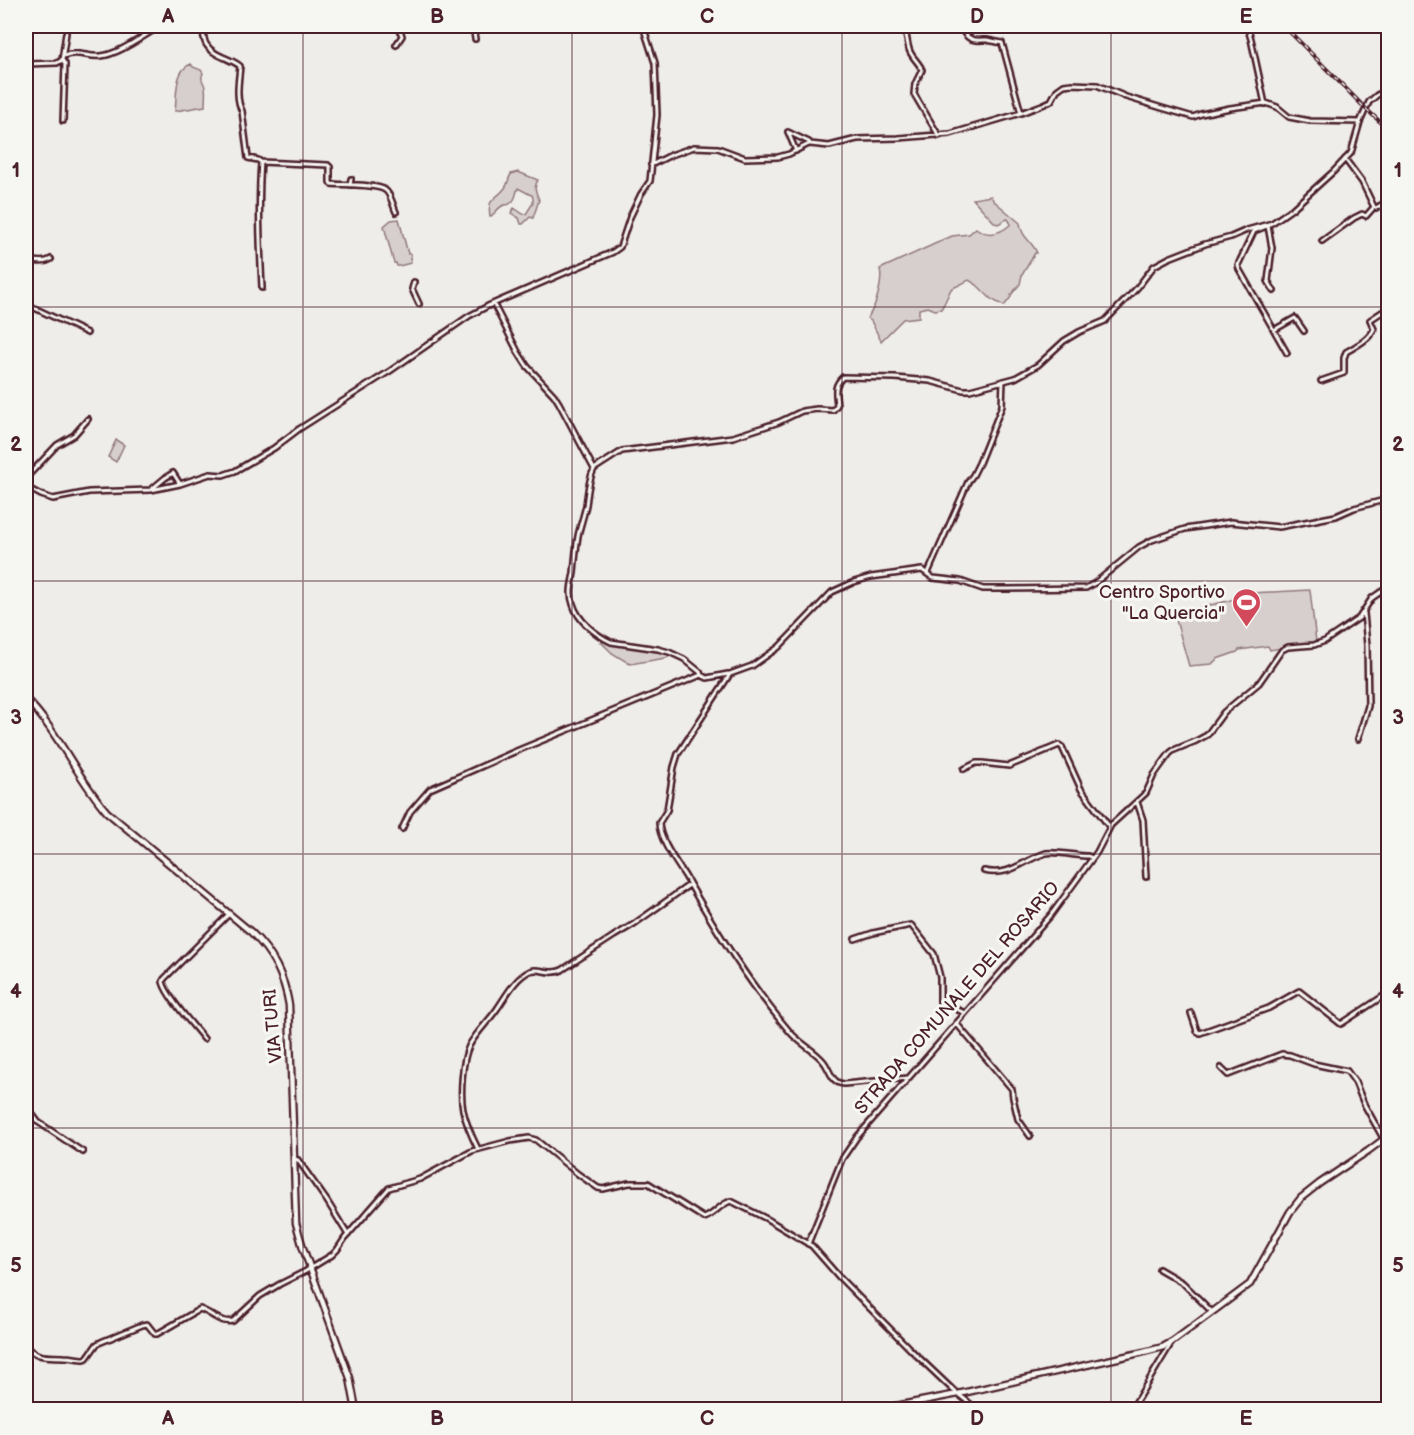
<svg xmlns="http://www.w3.org/2000/svg" width="1414" height="1435" font-family="'Balsamiq Sans',sans-serif">
<style>
.green{fill:#d7cfce;stroke:#90777c;stroke-width:1.5}
.lines{fill:none;stroke-linecap:round;stroke-linejoin:round}
.street-casing{stroke:#4a1f2b;stroke-width:8}
.secondary-casing{stroke:#4a1f2b;stroke-width:9}
.street{stroke:#f6f6f2;stroke-width:3}
.secondary{stroke:#f6f6f2;stroke-width:4.5}
.rail-casing{stroke:#4a1f2b;stroke-width:4}
.rail{stroke:#f6f6f2;stroke-width:1.5;stroke-dasharray:4.5;stroke-linecap:butt}
.grid{fill:none;stroke:#4a1f2b;stroke-width:1.5;stroke-opacity:0.55}
.labels{text-anchor:middle;dominant-baseline:central;stroke-width:6;stroke-linejoin:round;paint-order:stroke}
.poi-label{font-size:18px;fill:#4a1f2b;stroke:#f6f6f2;text-anchor:end}
.street-label{font-size:18px;fill:#4a1f2b;stroke:#f6f6f2}
.neatline{fill:none;stroke:#4a1f2b;stroke-width:2}
.grid-label{font-size:20px;text-anchor:middle;font-weight:bold;fill:#4a1f2b}
</style>
<rect width="100%" height="100%" fill="#efedea"/>
<filter id="ink" filterUnits="userSpaceOnUse"><feTurbulence type="fractalNoise" baseFrequency=".0167" numOctaves="2"/><feDisplacementMap in="SourceGraphic" scale="12" xChannelSelector="R" yChannelSelector="G"/><feConvolveMatrix kernelMatrix="1 2 1 2 8 2 1 2 1" color-interpolation-filters="sRGB"/></filter>
<g filter="url(#ink)">
<path class="green" d="M191,64l2,3 8,3 2,3c-3,7 0,7 2,14 1,5 0,13 0,19l-30,5c2,-15 -1,-41 16,-47z
M518,172l20,8c-5,7 -2,12 1,20l-6,18 -3,-1 -7,7h-2l-2,-6 -8,-5 3,-5 9,6h3l7,-11v-5l-1,-3h-1l-13,-7c-2,4 -2,11 -6,14 -5,5 -4,1 -10,4 -5,3 -8,8 -12,11 -3,-20 5,-16 15,-29 3,-4 3,-9 6,-14z
M991,196l2,4 27,23c1,14 12,18 17,30h-2l-13,22 -2,9 -9,11v2l-7,9 -13,-7 -14,-14 -8,-5 -18,9 -7,15 -3,5 -6,1 -7,-3 -9,2v8l-16,2 -22,22 -10,-20 -4,-3c9,-10 16,-37 13,-49l72,-33 17,-2 7,-6c12,9 24,6 35,-4l-3,-5h-1l-9,5 -3,-1 -22,-24z
M399,219l9,35h3v2l-1,2 1,5 -12,3h-2l-1,-3h-2l-1,-3 -9,-34 7,-6z
M116,440l8,5 -8,17 -8,-5z
M1310,590l6,52 -46,8 -2,-4 -29,4 -2,2 -20,7 -5,5 -23,2 -15,-53 54,-12 23,-8z
M605,639l56,11 11,4 -6,4 -36,6 -18,-11 -11,-11z"/>
<g class="lines">
<defs>
<path id="street" d="M201,26c3,5 2,13 5,18 7,12 24,14 34,22 -1,13 -5,32 2,45l6,47 10,2 3,2 67,3 2,2v15l1,2c12,1 46,0 54,6 6,4 8,16 11,22
M473,26l2,13
M851,26l23,3 15,-3
M901,26c7,7 5,14 8,23 2,8 10,13 13,21l-7,14 -1,10 25,42
M1247,26l4,13 14,65
M1386,26l2,5
M964,33c7,9 13,7 23,7 5,1 11,2 15,3l19,70
M396,45l6,-9 -1,-3 -5,-7
M64,56c12,-6 25,2 37,0 19,-2 43,-21 60,-30
M62,60l3,4 -2,57
M26,64l31,-1 5,-3 4,-27
M796,151l-8,-19 21,10 1,2 19,2 28,-7 41,-1 52,-4 71,-21 21,-8 9,-4 6,-11 7,-5 8,-1 25,1 29,12 36,11 31,9 8,-3 29,-6 36,-5 11,4 12,10 21,4 50,1
M1345,159l17,23 12,25 2,1 12,-7
M261,162c-3,42 -1,84 1,126
M651,165l20,-10 23,-8 24,1 27,10 33,-1 11,-3 20,-10
M350,185l1,-6
M1269,225l-15,6 -16,34 1,4 48,84
M1268,226l4,22 -4,33 6,10
M1322,241l32,-23 8,-4 4,2 8,-9
M26,260c7,1 18,4 25,-1
M414,282l-2,7 7,15
M26,304l61,29
M494,305l24,47 9,14 27,29 5,8 35,66c-6,12 -6,23 -8,36 -2,10 -6,21 -8,31 -2,12 -3,24 -4,37 -2,11 -5,20 -1,31 5,17 23,31 38,38l47,7 11,3 15,7 16,13 1,3 6,3 21,-4
M1274,330l21,-12 9,13
M1321,381l23,-8v-15l2,-6c10,-6 23,-12 28,-23l-4,-9 18,-12
M594,469l28,-18 111,-14 46,-15 23,-11 15,-2 16,1 4,-5c-1,-12 -4,-19 6,-28l52,1 35,3 33,9h7l45,-12 23,-13 26,-24 15,-9 26,-11 32,-33 17,-22 15,-8 36,-14 26,-7 16,-7 25,-7 20,-14 42,-38 17,-18 9,-31 9,-20 8,-7 11,-5
M26,478l31,-33 17,-10 14,-16
M26,487l15,8 12,4 36,-7 62,-2 29,-6 30,-10 13,1 12,-4 39,-23 25,-19 91,-58 79,-55 19,-10 125,-54 7,-5 10,-30 11,-23 9,-13 7,-66 -2,-52 -12,-37
M153,488l12,-10 8,-5 7,11
M928,573l40,-91 5,-7 6,-12 23,-57 1,-25
M1358,739l10,-33 -1,-61 -3,-32
M964,769l12,-6h6l27,3 50,-21 3,2 19,42 27,36h3
M1137,802l6,18 3,57
M402,829l8,-17 20,-23 84,-37 187,-77
M984,871c27,6 39,-11 62,-18 8,-2 32,3 42,3l4,2
M855,939l18,-6 38,-8 23,29 6,23v25l25,11
M1191,1013l6,18 3,2 69,-25 30,-17 42,33 47,-31
M956,1023l56,66 1,9 5,21 12,17
M204,1039c-11,-14 -37,-42 -41,-57l1,-3 65,-65
M1221,1068l7,7 54,-21 8,1 24,9 33,7 8,11 9,22 19,34
M908,1078l-64,6c-12,0 -14,-14 -20,-22 -8,-11 -25,-19 -34,-30 -41,-48 -74,-102 -105,-156 -9,-14 -26,-37 -26,-53l8,-13 7,-43 4,-13 52,-80 22,-8 27,-19 53,-55 22,-10 17,-5 51,-7 11,8 27,3 23,8h26l77,-1 9,-5 44,-36 13,-7 33,-11 46,-7 48,5 57,-11 18,-8 34,-9
M26,1109l7,6 2,3 3,4 45,30
M478,1149c-6,-12 -12,-25 -15,-39 -3,-15 -1,-50 6,-64 7,-13 19,-24 28,-37 9,-13 18,-31 33,-38 10,-4 19,5 32,-1l52,-34 20,-12 55,-39
M294,1159l4,1 29,41 21,34
M808,1244l34,-85 15,-22 194,-222 46,-63 14,-27 35,-32 8,-18 16,-22 4,-3 22,-9 11,-6 17,-23 35,-29 23,-33 6,-3 26,-2 11,-4 34,-23 13,-20 16,-11
M1159,1269l24,14 28,28
M26,1347c14,12 21,9 38,10 7,0 14,2 21,2l2,-1 10,-14 4,-2 41,-17 5,-1 8,10h2l43,-25c12,4 20,15 33,12l27,-25 20,-12 26,-13 26,-16 5,-5 8,-12 44,-50 31,-9 52,-28 38,-10 19,-3 7,2 42,34 20,14 5,1 26,-6h19l56,35c10,-3 16,-14 27,-17l36,18 45,27 28,32 72,73 40,38 26,21
M1131,1410l41,-68"/>
<path id="secondary" d="M26,699c32,32 51,79 81,113l144,120c22,21 33,44 38,73l7,218 7,25 47,130 6,32
M875,1410l83,-16 186,-42 19,-5 9,-5 78,-58 40,-72 11,-14 19,-15 48,-32 20,-15"/>
</defs>
<use href="#street" class="street-casing"/>
<use href="#secondary" class="secondary-casing"/>
<use href="#street" class="street"/>
<use href="#secondary" class="secondary"/>
<defs>
<path id="rail" d="M1284,26l82,83 22,20"/>
</defs>
<use href="#rail" class="rail-casing"/>
<use href="#rail" class="rail"/>
</g>
</g>
<path class="grid" d="M303,26v1384M572,26v1384M842,26v1384M1111,26v1384M26,307h1362M26,581h1362M26,854h1362M26,1128h1362"/>
<defs>
<symbol id="stadium-pin" viewBox="-11 -11 22 30"><path d="M0 17L-7.5 6A9.5 9.5 0 1 1 7.5 6Z" fill="#d1495b" stroke="#f6f6f2"/><path d="M0-5a6.5 5 0 1 0 0 10a6.5 5 0 1 0 0-10ZM-3.5-1.8h7v3.6h-7Z" fill="#fff"/></symbol>
</defs>
<g fill-rule="evenodd">
<use href="#stadium-pin" x="1230" y="586" width="33" height="45"/>
</g>
<g class="labels">
<g class="poi-label">
<text x="1225" y="592">Centro Sportivo<tspan x="1225" dy="21">"La Quercia"</tspan></text>
</g>
<g class="street-label">
<text transform="translate(957 998) rotate(-49)">STRADA COMUNALE DEL ROSARIO</text>
<text transform="translate(273 1026) rotate(-95)">VIA TURI</text>
</g>
</g>
<rect width="1414" height="1435" fill="none" stroke="#f6f6f2" stroke-width="66"/>
<rect x="33" y="33" width="1348" height="1369" class="neatline"/>
<g class="grid-label">
<text x="168" y="23">A</text>
<text x="437" y="23">B</text>
<text x="707" y="23">C</text>
<text x="977" y="23">D</text>
<text x="1246" y="23">E</text>
<text x="16" y="177">1</text>
<text x="1398" y="177">1</text>
<text x="16" y="451">2</text>
<text x="1398" y="451">2</text>
<text x="16" y="724">3</text>
<text x="1398" y="724">3</text>
<text x="16" y="998">4</text>
<text x="1398" y="998">4</text>
<text x="16" y="1272">5</text>
<text x="1398" y="1272">5</text>
<text x="168" y="1425">A</text>
<text x="437" y="1425">B</text>
<text x="707" y="1425">C</text>
<text x="977" y="1425">D</text>
<text x="1246" y="1425">E</text>
</g>
</svg>
